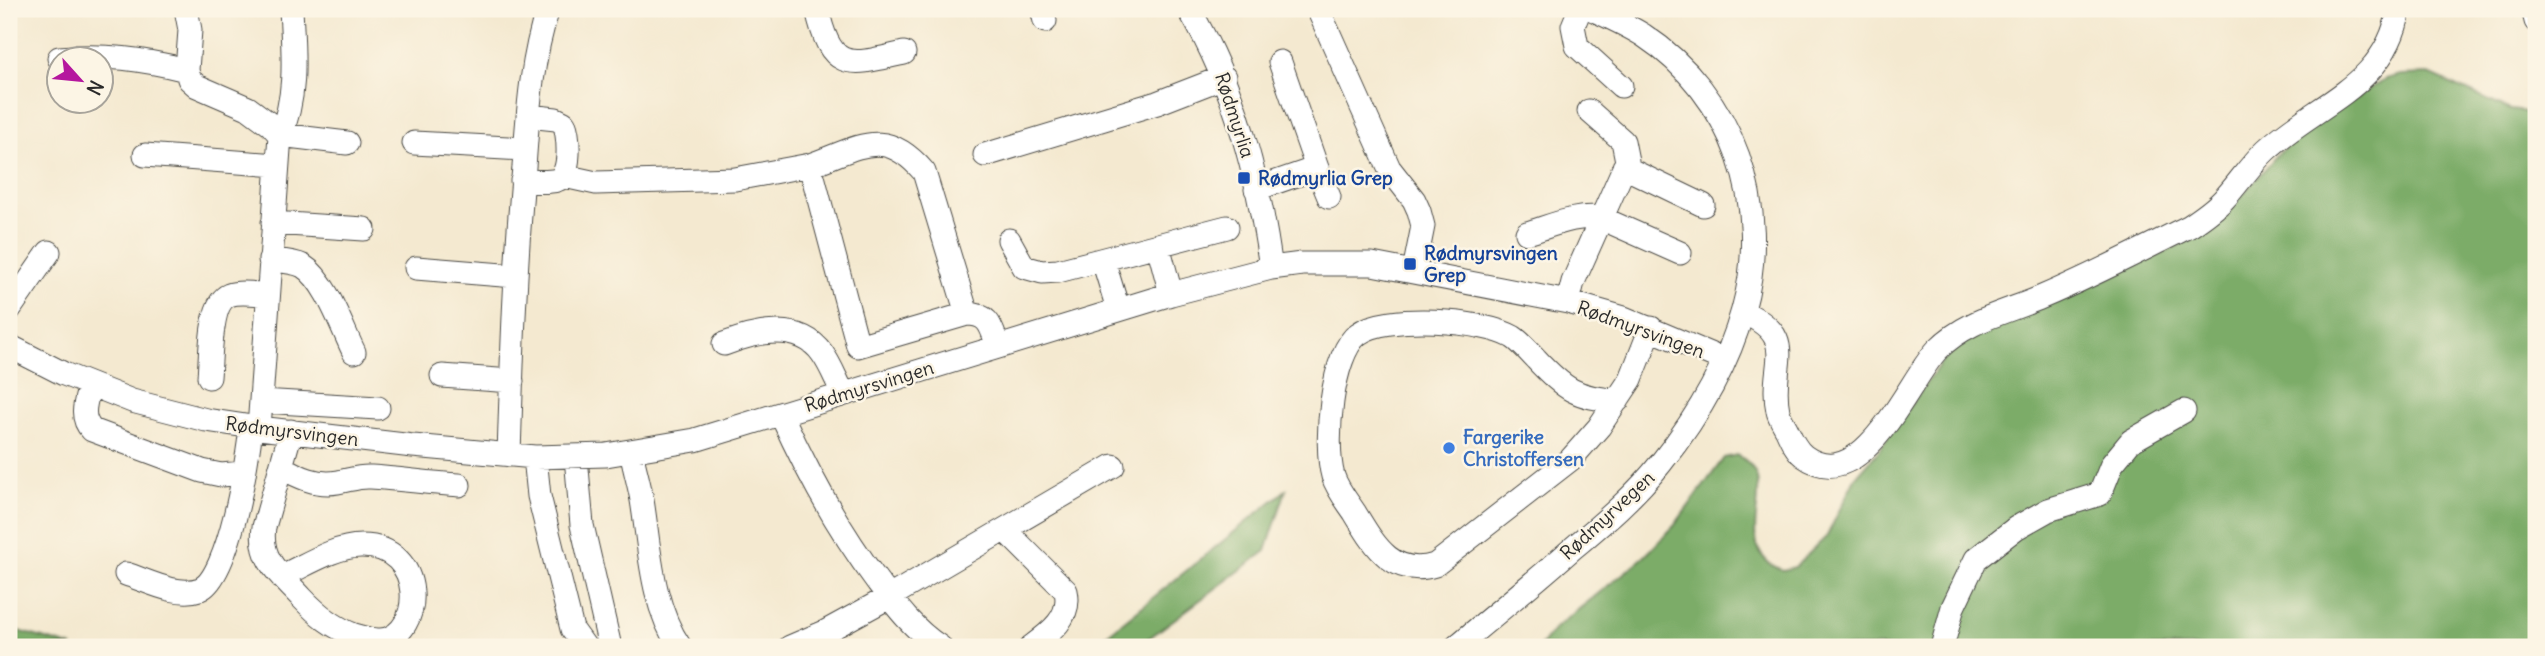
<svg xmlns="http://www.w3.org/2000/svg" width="2545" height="656" font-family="Delius,sans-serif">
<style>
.forest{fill:#7cac67;stroke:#546c49;stroke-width:2}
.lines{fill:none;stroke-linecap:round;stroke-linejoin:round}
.minor-casing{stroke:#494844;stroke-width:25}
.minor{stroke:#fff;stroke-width:23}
.transit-dot{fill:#1a4fb4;stroke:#fcf5e5;stroke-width:2.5}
.shop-dot{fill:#3f7fe0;stroke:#fcf5e5;stroke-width:2.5}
.labels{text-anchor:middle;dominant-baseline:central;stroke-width:5;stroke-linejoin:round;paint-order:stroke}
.street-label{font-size:19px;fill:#2b2b2b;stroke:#fcf5e5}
.transit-label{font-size:19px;font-weight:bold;fill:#164399;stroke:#fcf5e5;text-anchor:start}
.shop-label{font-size:19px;font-weight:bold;fill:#366cbe;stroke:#fcf5e5;text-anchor:start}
</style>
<rect width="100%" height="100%" fill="#fcf5e5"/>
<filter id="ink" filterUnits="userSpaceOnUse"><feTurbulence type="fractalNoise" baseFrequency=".0143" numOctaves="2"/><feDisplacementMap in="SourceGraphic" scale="14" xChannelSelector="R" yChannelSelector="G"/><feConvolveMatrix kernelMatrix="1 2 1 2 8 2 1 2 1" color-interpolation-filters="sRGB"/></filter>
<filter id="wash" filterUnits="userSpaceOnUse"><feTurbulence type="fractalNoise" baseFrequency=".00686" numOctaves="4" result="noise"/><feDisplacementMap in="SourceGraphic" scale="28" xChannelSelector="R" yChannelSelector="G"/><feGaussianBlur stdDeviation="1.57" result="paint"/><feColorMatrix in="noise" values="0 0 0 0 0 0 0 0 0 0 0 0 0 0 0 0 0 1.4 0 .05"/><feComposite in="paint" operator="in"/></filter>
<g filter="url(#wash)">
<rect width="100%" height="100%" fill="#f4e9d0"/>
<path class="forest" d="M2429,74l81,36 26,3v534h-996l14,-18 90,-72 30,-31 50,-68 13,-3c47,24 -4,78 32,108 3,3 10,5 14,7l12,-3 32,-31 28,-58 21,-24 66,-93 39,-32 102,-40 100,-46 27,-17 18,-15 49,-56 23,-20 85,-56 15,-4z
M1286,490l-20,61 -129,96h-56l26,-12z
M9,628l64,19h-64z"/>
</g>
<g filter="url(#ink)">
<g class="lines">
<defs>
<path id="minor" d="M186,9l4,21 -3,40 2,9 8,7 51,22 23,17 9,10 -21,293
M291,9c2,41 7,87 -11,126l67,8
M817,9c14,63 31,57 87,44
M1042,9l3,12
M1189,9c47,80 69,167 82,259
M1318,9l71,159 25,32 5,11 4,15 -9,45
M1580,9l-7,17 4,20 44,40
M2533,9l3,12
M59,58c47,-4 82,1 128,12
M414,143l111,6
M145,155l132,10
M985,155l172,-52 67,-26
M1624,167l79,38
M1317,168l12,29
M564,176l32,7 139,-4 75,-14
M522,181c11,0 25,2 35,-1 15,-5 12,-45 7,-57l-8,-4 -28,-3
M1256,189l61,-21 -37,-106
M273,223l91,6
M1527,233c24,-7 50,-19 74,-15l79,35
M1009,240l15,27 18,5 16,-1 169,-44
M1158,245l13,49
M270,260c11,1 23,1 33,6 23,14 39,62 51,86
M1103,260l15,49
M416,268l99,8
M1568,302l5,-20 54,-121 -4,-20 -34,-30
M9,310l40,-58
M1743,312c59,27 25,52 35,99 1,6 6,13 9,19 4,9 9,20 17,26 59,43 104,-77 134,-107 29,-29 67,-36 104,-52 50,-21 99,-47 148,-71 12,-8 24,-16 34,-27 15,-16 26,-34 42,-49 50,-47 121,-64 133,-141
M967,314l-109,32 -48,-181c49,-17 74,-40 114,7l43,142c23,0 24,14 31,32
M724,344c31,-12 75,-23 98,9 9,12 14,27 21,40
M9,346l55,28 68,27 74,19 53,8 154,18 122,11 71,-2 89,-15 476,-146 100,-26 31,-4h70l196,38 56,16 100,42
M442,376l70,5
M209,377c2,-19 0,-74 20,-82 11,-4 27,-1 39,0
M90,385c-4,16 -11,32 2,45l110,41 19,4 22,-2
M1618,400c-41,-1 -55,-12 -82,-41 -7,-7 -14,-16 -23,-22 -29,-17 -127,-24 -155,-3 -27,21 -34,111 -25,142 4,13 14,25 22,37 19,31 37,65 80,52l135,-105 29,-33 32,-48 20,-51
M261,401l117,7
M781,414c27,60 57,115 96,167 19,25 37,49 63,66
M631,451c3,16 8,32 11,49 8,49 9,104 38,147
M509,455c3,-96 6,-192 15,-288 4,-53 7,-107 24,-158
M535,457l4,39 33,133 13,18
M576,457l6,68 28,122
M281,467c18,10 36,19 57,15 12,-2 21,-6 33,-5 29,2 58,6 88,8
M1005,530l61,61c6,26 -16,42 -35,56
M126,574c22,7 51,23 74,15 29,-11 48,-131 51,-162
M282,576c24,-11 53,-30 79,-30 66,-1 63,90 20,94 -9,1 -19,-3 -27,-5 -21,-8 -36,-20 -52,-37 -21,-23 -43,-37 -38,-71l27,-96
M790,647l35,-15 64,-35 224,-131
M1456,647c39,-33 79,-65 117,-99 31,-26 63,-53 88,-85 35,-44 67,-98 82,-153 29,-103 -9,-215 -100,-275 -16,-10 -34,-18 -51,-26
M1942,647l11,-40 23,-48 40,-31 32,-18 52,-16 12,-30 19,-23 53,-30"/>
</defs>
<use href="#minor" class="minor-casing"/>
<use href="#minor" class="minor"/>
</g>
</g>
<g class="transit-dot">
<rect x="1237" y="171" width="14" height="14" rx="3.5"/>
<rect x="1403" y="257" width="14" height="14" rx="3.5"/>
</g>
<circle class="shop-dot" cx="1449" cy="448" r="7"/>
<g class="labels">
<g class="street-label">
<text transform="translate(1235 115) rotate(72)">Rødmyrlia</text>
<text transform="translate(1641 329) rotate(20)">Rødmyrsvingen</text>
<text transform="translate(869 386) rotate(-17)">Rødmyrsvingen</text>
<text transform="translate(292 431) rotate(7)">Rødmyrsvingen</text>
<text transform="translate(1607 515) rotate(-43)">Rødmyrvegen</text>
</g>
<g class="transit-label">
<text x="1258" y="178">Rødmyrlia Grep</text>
<text x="1424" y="253">Rødmyrsvingen<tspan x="1424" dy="22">Grep</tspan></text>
</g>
<g class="shop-label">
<text x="1463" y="437">Fargerike<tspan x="1463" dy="22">Christoffersen</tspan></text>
</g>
</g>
<rect width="2545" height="656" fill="none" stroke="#fcf5e5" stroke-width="35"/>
<g transform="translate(80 80) rotate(117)"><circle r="33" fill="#fcf5e5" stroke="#a8a49b" stroke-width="2"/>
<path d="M0-5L12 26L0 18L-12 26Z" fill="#b5179e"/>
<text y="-10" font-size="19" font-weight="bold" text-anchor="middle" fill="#2b2b2b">N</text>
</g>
</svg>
